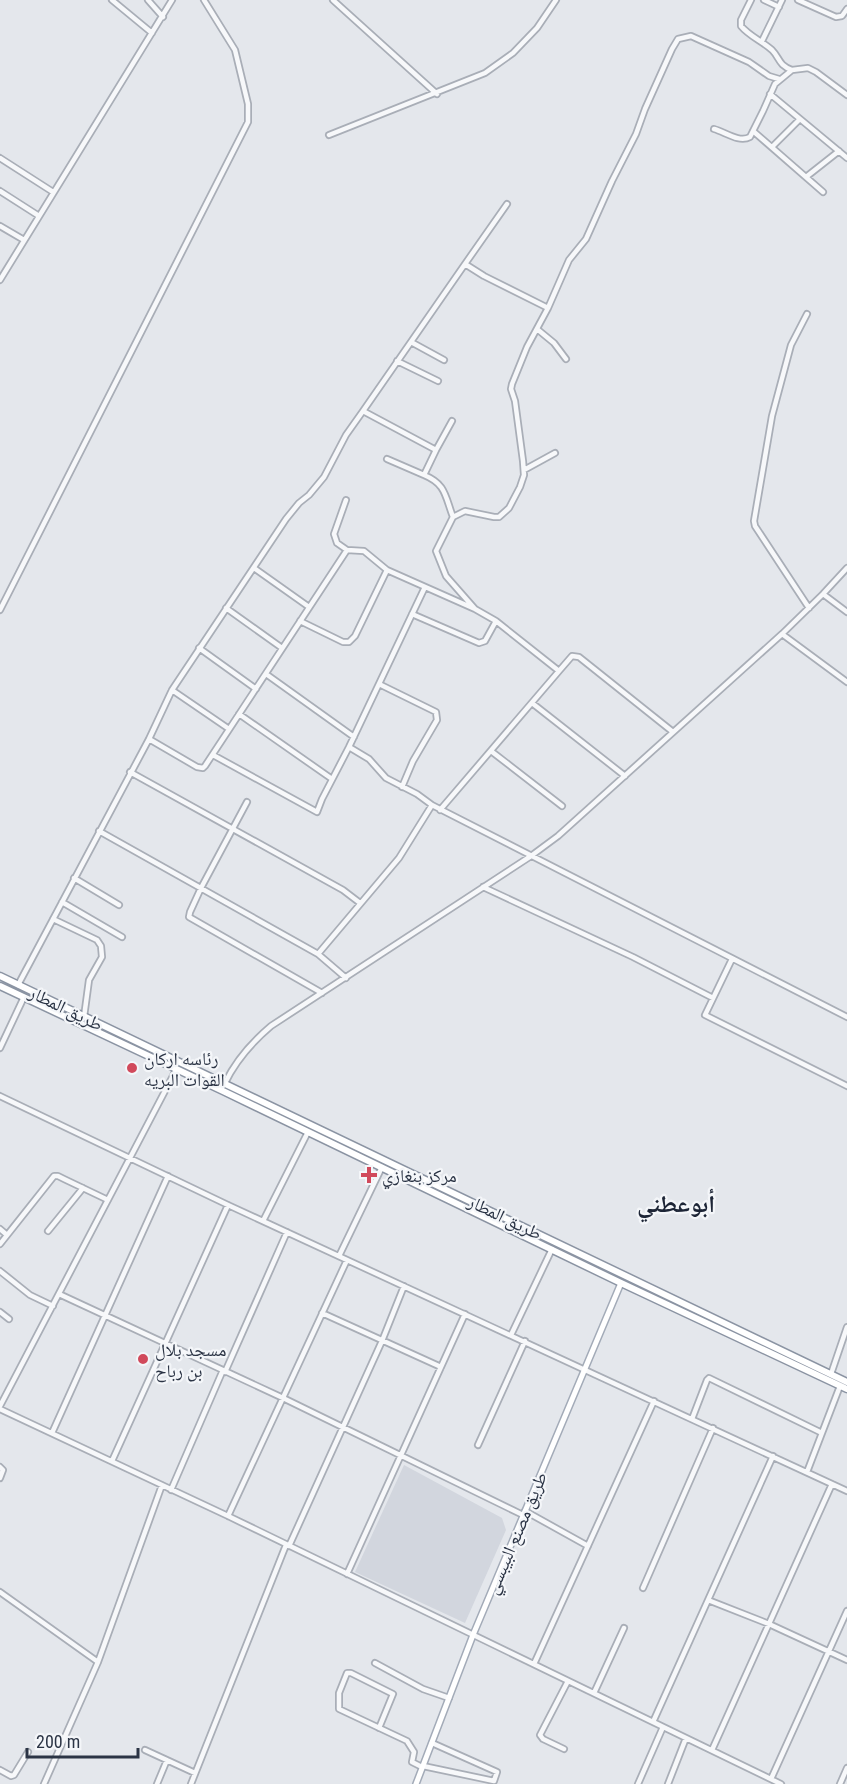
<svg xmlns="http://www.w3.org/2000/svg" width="847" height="1784" font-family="'Roboto Condensed','Noto Naskh Arabic',sans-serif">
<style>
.built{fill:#d2d6de}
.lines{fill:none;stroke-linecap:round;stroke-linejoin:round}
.minor-casing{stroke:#a9aeb7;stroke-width:8}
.major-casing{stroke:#a3abb8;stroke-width:8}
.highway-casing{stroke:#8b94a3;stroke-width:9}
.minor{stroke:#f7f8fa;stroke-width:4.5}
.major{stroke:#fff;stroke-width:5}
.highway{stroke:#fff;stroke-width:6}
.poi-dot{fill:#d1495b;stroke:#f4f6f9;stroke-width:2}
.labels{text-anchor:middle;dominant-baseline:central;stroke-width:4.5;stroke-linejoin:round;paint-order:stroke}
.street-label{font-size:18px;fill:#2b3445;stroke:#f4f6f9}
.poi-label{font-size:18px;fill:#2b3445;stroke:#f4f6f9;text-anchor:start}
.district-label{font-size:24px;font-weight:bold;fill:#1d2536;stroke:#f4f6f9}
</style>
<rect width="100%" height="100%" fill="#e4e7ec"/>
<path class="built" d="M404,1465l98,53 4,12 -41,93 -110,-51z"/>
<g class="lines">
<defs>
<path id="minor" d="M112,0l40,33
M148,0l15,17
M333,0l104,94
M751,0l-10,20v6c8,10 21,15 31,24 8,8 6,15 20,20
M764,0l15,7
M798,0l38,17 6,-1 5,-7
M762,41l20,-41
M770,94l77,64
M714,129c11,3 25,14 36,8l13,-26 12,-27 17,-14 16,-2 8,4 31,23
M753,131l70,61
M329,135l156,-62 28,-20 24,-25 19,-28
M772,147l28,-28
M0,158l53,34
M806,177l33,-26
M0,191l39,25
M507,204l-42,60 19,12 64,32
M0,226l24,14
M0,280l172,-280
M807,314l-16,31 -19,71 -18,105 1,5 54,82
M537,329l17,14 12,16
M411,342l33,18
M397,361l41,20
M452,421l-16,29 -73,-39 102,-147
M436,450l-12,25c22,9 21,21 29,42
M387,459l37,16
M524,470l31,-17
M346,500l-12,34 3,9 10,7 17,1 23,19 88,39
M254,568l55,39
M823,594l24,18
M226,608l56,40
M0,610l248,-488v-18l-13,-54 -31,-50
M412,614l67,29 6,-2 11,-20
M300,621l43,21h6l6,-6 32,-66
M782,634l65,48
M199,648l57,41
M559,671l13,-15 7,1 94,75
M266,674l88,63
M379,684l57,28 1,8 -24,41 -11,26
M172,690l57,39
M532,703l93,73
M239,714l93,65
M149,739l48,28 6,1 2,-2 142,-216
M349,747l20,12 17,19 31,16 15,11
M491,751l71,55
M213,755l104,57 5,-13 27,-52 76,-160
M130,772l213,118 17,13
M247,802l-46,86 -11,24 -1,5 133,76
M440,810l119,-139 -63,-50 -21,-12 -29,-33 -10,-25 17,-34 12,-6 29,6h5l10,-9 11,-21 4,-12 -1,-14 -8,-60 -4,-12 1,-5 15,-37 21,-39 21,-48 17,-21 26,-58 24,-47 9,-25 27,-60 6,-10 13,-3 58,26 20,14 10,3
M99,831l219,123 28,24
M74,878l45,27
M483,887l150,70 80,41
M62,902l60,35
M53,919l44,21 4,6 1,11 -13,23 -5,37
M318,954l81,-96 33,-53 415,212
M732,959l-27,56 142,71
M18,985l131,-246 23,-49 114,-171 13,-16 10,-8 15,-18 22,-42 17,-24
M0,1048l24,-51
M225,1083c11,-23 26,-40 46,-57l260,-170 27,-20 224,-202 41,-40 24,-26
M0,1096l228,109 619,286
M263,1221l45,-89
M0,1229l7,6
M48,1231l35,-43
M0,1244l54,-68h4l6,3 44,21
M339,1256l43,-89
M0,1271l30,24 23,11
M59,1294l224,104 240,117
M0,1312l9,7
M322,1313l119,54
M511,1335l41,-86
M225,1372l62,-140
M831,1374l16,-47
M0,1406l176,-336
M0,1409l228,107 553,268
M692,1419l15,-39 2,-2 113,55
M52,1433l116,-257
M478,1445l47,-104
M112,1461l116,-256
M0,1467l3,3 -3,8
M807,1472l33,-86
M171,1490l52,-120
M525,1511l63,35
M228,1516l119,-256
M289,1546l93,-205 22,-55
M347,1574l118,-260
M643,1588l70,-160
M0,1592l98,70
M708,1600l61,24 78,36
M375,1663l48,26 26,9
M534,1664l120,-263
M594,1693l30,-65
M653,1722l120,-266
M379,1728l14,-34 -42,-21h-4l-8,20v16l68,32 7,11 -2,10 10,5
M564,1749l-21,-10 -3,-4 28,-54
M145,1750l50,23
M712,1750l120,-266
M423,1766l71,15 3,-9 -65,-29
M0,1770l11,6 3,-1 14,-23
M771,1779l76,-168
M44,1784l54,-122 64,-177
M157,1784l10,-24
M191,1784l95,-239
M638,1784l25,-57
M668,1784l18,-46
M840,1784l7,-16"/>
<path id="major" d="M416,1784l57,-149 148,-352"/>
<path id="highway" d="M0,976l847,406
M0,986l223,105 398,192 226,106"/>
</defs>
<use href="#minor" class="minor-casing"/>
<use href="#major" class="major-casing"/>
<use href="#highway" class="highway-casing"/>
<use href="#minor" class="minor"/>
<use href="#major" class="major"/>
<use href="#highway" class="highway"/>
</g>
<g class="poi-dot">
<circle cx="132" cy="1068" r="6"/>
<path d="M366 1166h6v6h6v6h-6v6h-6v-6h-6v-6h6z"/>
<circle cx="143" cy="1359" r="6"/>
</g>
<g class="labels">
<g class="street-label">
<text transform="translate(66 1008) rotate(26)">طريق المطار</text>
<text transform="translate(505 1217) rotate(26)">طريق المطار</text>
<text transform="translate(516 1533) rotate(-67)">طريق مصنع البيبسي</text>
</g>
<g class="poi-label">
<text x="144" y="1058">رئاسه اركان<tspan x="144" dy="21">القوات البريه</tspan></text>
<text x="382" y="1175">مركز بنغازي</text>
<text x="155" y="1349">مسجد بلال<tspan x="155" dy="21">بن رباح</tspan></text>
</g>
<g class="district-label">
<text x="676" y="1204">أبوعطني</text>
</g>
</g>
<path d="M27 1748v9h111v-9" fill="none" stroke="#2b3445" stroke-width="3"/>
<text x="36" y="1748" font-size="18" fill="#2b3445" stroke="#f4f6f9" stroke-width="4.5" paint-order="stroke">200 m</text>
</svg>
